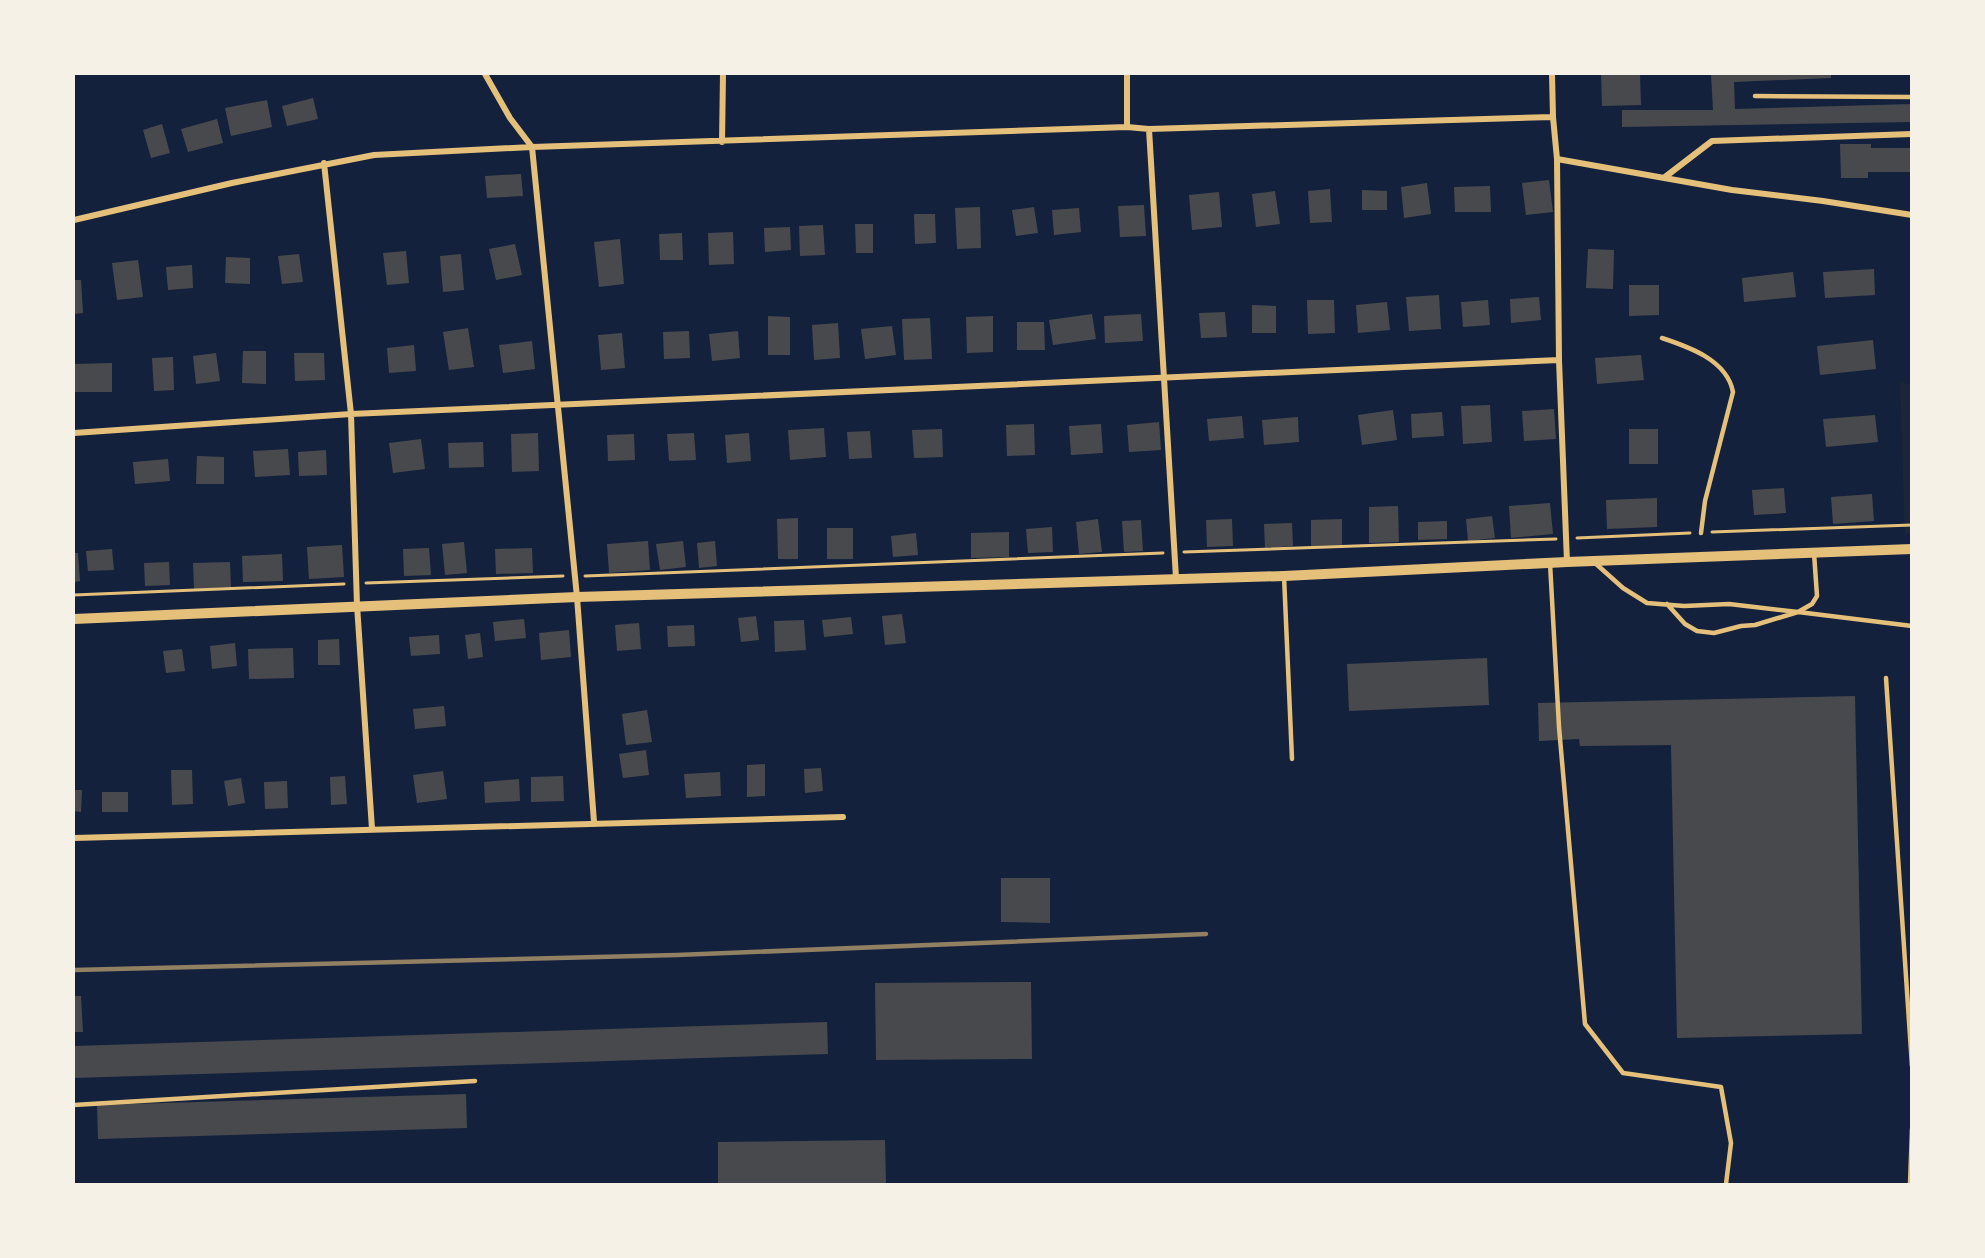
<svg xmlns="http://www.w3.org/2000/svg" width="1985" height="1258" font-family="Montserrat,sans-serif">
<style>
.green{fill:#1d2539}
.building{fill:#48494c}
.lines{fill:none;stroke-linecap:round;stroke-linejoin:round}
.path{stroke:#e5c07b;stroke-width:3}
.service{stroke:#e5c07b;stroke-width:4.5}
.minor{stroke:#e5c07b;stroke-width:6}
.tertiary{stroke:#e5c07b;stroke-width:10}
.rail{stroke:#918062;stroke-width:4.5}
</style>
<rect width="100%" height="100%" fill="#14213d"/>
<path class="green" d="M1900,381l12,5v146l-7,3z"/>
<path class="building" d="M1601,74h39l1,31 -39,1z
M1711,74h120v4l-97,4 1,27 177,-5v18l-290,5v-17h91z
M313,98l5,21 -31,7 -5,-20z
M267,100l5,27 -41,9 -6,-28z
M217,119l6,24 -35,9 -7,-23z
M162,124l8,29 -19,5 -8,-28z
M1840,144h31v4h41v24h-44v6h-27z
M521,174l2,22 -36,2 -2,-22z
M1549,180l4,32 -27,3 -4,-32z
M1427,183l4,31 -27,4 -3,-31z
M1490,186l1,26h-36l-1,-25z
M1330,189l2,33 -22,1 -2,-32z
M1362,190l25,1v19h-25z
M1275,191l5,33 -24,3 -4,-33z
M1219,192l3,35 -30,3 -3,-35z
M1144,205l2,31 -26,1 -2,-31z
M980,207l1,41 -24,1 -2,-41z
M1034,207l4,26 -22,3 -4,-26z
M1079,208l2,24 -27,3 -2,-25z
M914,214h21l1,29 -21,1z
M855,224h18v29h-17z
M823,225l2,30 -25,1 -1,-30z
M790,227l1,23 -26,2 -1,-24z
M733,232l1,32 -25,1 -1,-32z
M682,233l1,27h-23l-1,-26z
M620,239l4,45 -25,3 -5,-45z
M515,244l7,31 -26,5 -7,-31z
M1588,249l26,1 -1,39 -27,-1z
M406,251l3,32 -22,2 -4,-32z
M299,254l4,28 -21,2 -4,-28z
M461,254l3,36 -21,2 -3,-36z
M226,257l24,1v26l-25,-1z
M138,260l5,37 -26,3 -5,-37z
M192,265l1,23 -25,2 -2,-23z
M1874,269l1,26 -50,3 -2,-26z
M1793,272l3,25 -52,5 -2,-24z
M74,280h7l2,33 -9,1z
M1629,285h30v30l-30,1z
M1439,295l2,34 -32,2 -3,-34z
M1539,297l2,23 -30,3 -1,-24z
M1307,300h27l1,33 -27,1z
M1488,300l2,25 -27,2 -2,-25z
M1387,302l3,28 -32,3 -2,-28z
M1252,305l24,1v27h-24z
M1225,312l2,25 -26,1 -2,-25z
M1092,314l4,25 -43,6 -4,-25z
M1141,314l2,27 -38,2 -1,-27z
M768,316l22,1v38h-22z
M993,316v36l-26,1 -1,-36z
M930,318l2,41 -28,1 -2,-41z
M1017,322h27l1,28h-28z
M838,323l2,35 -26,2 -2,-35z
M892,326l4,29 -31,4 -4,-30z
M468,328l6,39 -25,3 -6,-38z
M689,331l1,27 -26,1 -1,-27z
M738,331l2,27 -28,3 -3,-27z
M622,333l3,35 -24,2 -3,-35z
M1873,340l3,29 -56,6 -3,-29z
M532,341l3,28 -32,4 -4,-28z
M414,345l2,26 -27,2 -2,-25z
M243,351h23v33l-24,-1z
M216,353l4,28 -24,3 -3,-28z
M294,353h30l1,27 -30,1z
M1641,355l3,25 -47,4 -2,-26z
M173,357l1,33 -20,1 -2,-33z
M112,363v29h-38v-28z
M1490,405l2,37 -29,2 -2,-38z
M1554,409l2,30 -32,2 -2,-30z
M1393,410l4,30 -35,5 -4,-30z
M1442,412l2,24 -32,2 -1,-24z
M1875,415l3,27 -52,5 -3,-28z
M1242,416l2,22 -35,3 -2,-22z
M1298,417l1,25 -35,3 -2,-25z
M1159,422l2,28 -32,2 -2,-27z
M1034,424l1,31 -28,1 -1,-31z
M1101,424l2,29 -32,2 -2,-29z
M824,428l2,29 -36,3 -2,-30z
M942,429l1,28 -29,1 -2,-28z
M1629,429h29v35h-29z
M870,431l2,27 -23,1 -2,-27z
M538,433l1,38 -27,1 -1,-38z
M694,433l2,27 -27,1 -2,-27z
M749,433l2,28 -24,2 -2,-28z
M634,434l1,26 -27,1 -1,-26z
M421,439l4,30 -32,4 -4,-30z
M483,442l1,25 -35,1 -1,-25z
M288,449l2,26 -35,2 -2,-26z
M326,450l1,25 -28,1 -1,-24z
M197,456l27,1v27h-28z
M168,459l2,22 -35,3 -2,-22z
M1784,488l2,25 -32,2 -2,-25z
M1872,494l2,27 -41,3 -2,-27z
M1657,498v29l-50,2 -1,-29z
M1550,503l3,31 -42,4 -2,-32z
M1398,506l1,36 -30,1v-36z
M1492,516l3,22 -27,3 -2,-22z
M798,518v41h-20l-1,-40z
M1098,519l4,33 -23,2 -3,-32z
M1232,519l1,27 -26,1 -1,-27z
M1342,519v26l-31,1v-26z
M1141,520l2,31 -19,1 -2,-31z
M1447,521v18l-29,1v-18z
M1292,523l1,23 -28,2 -1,-24z
M1052,527l1,25 -25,1 -2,-24z
M827,528h26v31h-26z
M1009,532v25l-38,1v-25z
M916,533l2,22 -25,2 -2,-21z
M648,541l2,29 -41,3 -2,-29z
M683,541l3,26 -26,3 -4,-26z
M715,541l2,25 -18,2 -2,-25z
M464,542l3,31 -22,2 -3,-31z
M342,545l2,32 -35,2 -2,-32z
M429,548l2,27 -27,1 -1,-27z
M532,548l1,25 -37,1 -1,-25z
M112,549l2,21 -26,1 -2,-20z
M74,553h4l2,28 -6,1z
M282,554l1,27 -40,1 -1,-26z
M169,562l1,23 -25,1 -1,-23z
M230,562l1,25 -37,2 -1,-26z
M902,614l4,29 -21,2 -3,-29z
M756,616l3,24 -18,2 -3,-24z
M851,617l2,17 -29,3 -2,-17z
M524,619l2,19 -31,3 -2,-19z
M804,620l2,30 -31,2 -1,-31z
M639,623l2,26 -24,2 -2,-26z
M694,625l1,21 -27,1 -1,-21z
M569,630l2,27 -30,3 -2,-27z
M480,633l3,24 -15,2 -3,-24z
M439,635l1,19 -29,2 -2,-19z
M339,639l1,26h-22v-25z
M235,643l2,23 -25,3 -2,-23z
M293,648l1,30 -45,1 -1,-30z
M182,649l3,22 -19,2 -3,-22z
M1487,658l2,47 -140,6 -2,-47z
M1855,696l7,338 -185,4 -6,-293 -91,1 -1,-7 -40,2 -1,-38z
M444,706l2,20 -31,3 -2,-20z
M647,710l5,32 -26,3 -4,-31z
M646,750l3,25 -26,3 -4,-24z
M765,764v32l-18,1v-32z
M821,768l2,23 -18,2 -1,-24z
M171,770h21l1,34 -21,1z
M443,771l4,28 -30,4 -4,-28z
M720,772l1,24 -35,2 -2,-24z
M345,776l2,28 -16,1 -1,-28z
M563,776l1,25 -33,1v-25z
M241,778l4,25 -17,3 -4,-25z
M519,779l1,22 -35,2 -1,-21z
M287,781l1,27 -23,1 -1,-27z
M74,790h8l-1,22 -7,-1z
M102,792h26v20h-26z
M1001,878h49v45l-49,-1z
M1031,982l1,77 -156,1 -1,-77z
M74,996h7l2,36h-9z
M827,1022l1,32 -754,24v-32z
M466,1094l1,34 -369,11 -1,-34z
M885,1140l1,44h-168v-42z"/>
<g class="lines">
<path class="path" d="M1712,532l200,-7
M1577,538l113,-5
M1184,552l372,-13
M585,576l578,-23
M366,583l197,-7
M74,595l270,-11"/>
<path class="service" d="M1755,96l157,1
M1662,338c27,9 65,22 71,54l-28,109 -4,32
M1550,563l9,164 26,297 38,49 98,14 10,56 -5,41
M1595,563l28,25 24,15 37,3 45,-2 69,8 14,-8 5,-8 -3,-43
M1284,576l8,183
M1667,604l18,20 12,7 17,2 27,-7 14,-1 43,-13 114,14
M1886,678l26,388
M74,1105l401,-24
M1910,1184l2,-55"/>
<path class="minor" d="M485,74l25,44 22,29 45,450 17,225
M1552,74l1,43 4,42 2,201 8,202
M1127,127v-53
M1149,129l27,449
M722,142l1,-68
M1557,159l175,31 91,11 89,14
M324,163l27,251 6,191 15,224
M1665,177l47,-36 200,-7
M74,220l158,-37 142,-28 158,-8 595,-20 22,2 404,-12
M74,433l277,-19 1208,-54
M74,838l769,-21"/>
<path class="tertiary" d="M74,619l503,-22 707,-21 283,-14 345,-13"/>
<path class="rail" d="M74,970l603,-15 529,-21"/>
</g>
<rect width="1985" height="1258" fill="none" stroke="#f6f1e7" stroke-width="150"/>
</svg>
